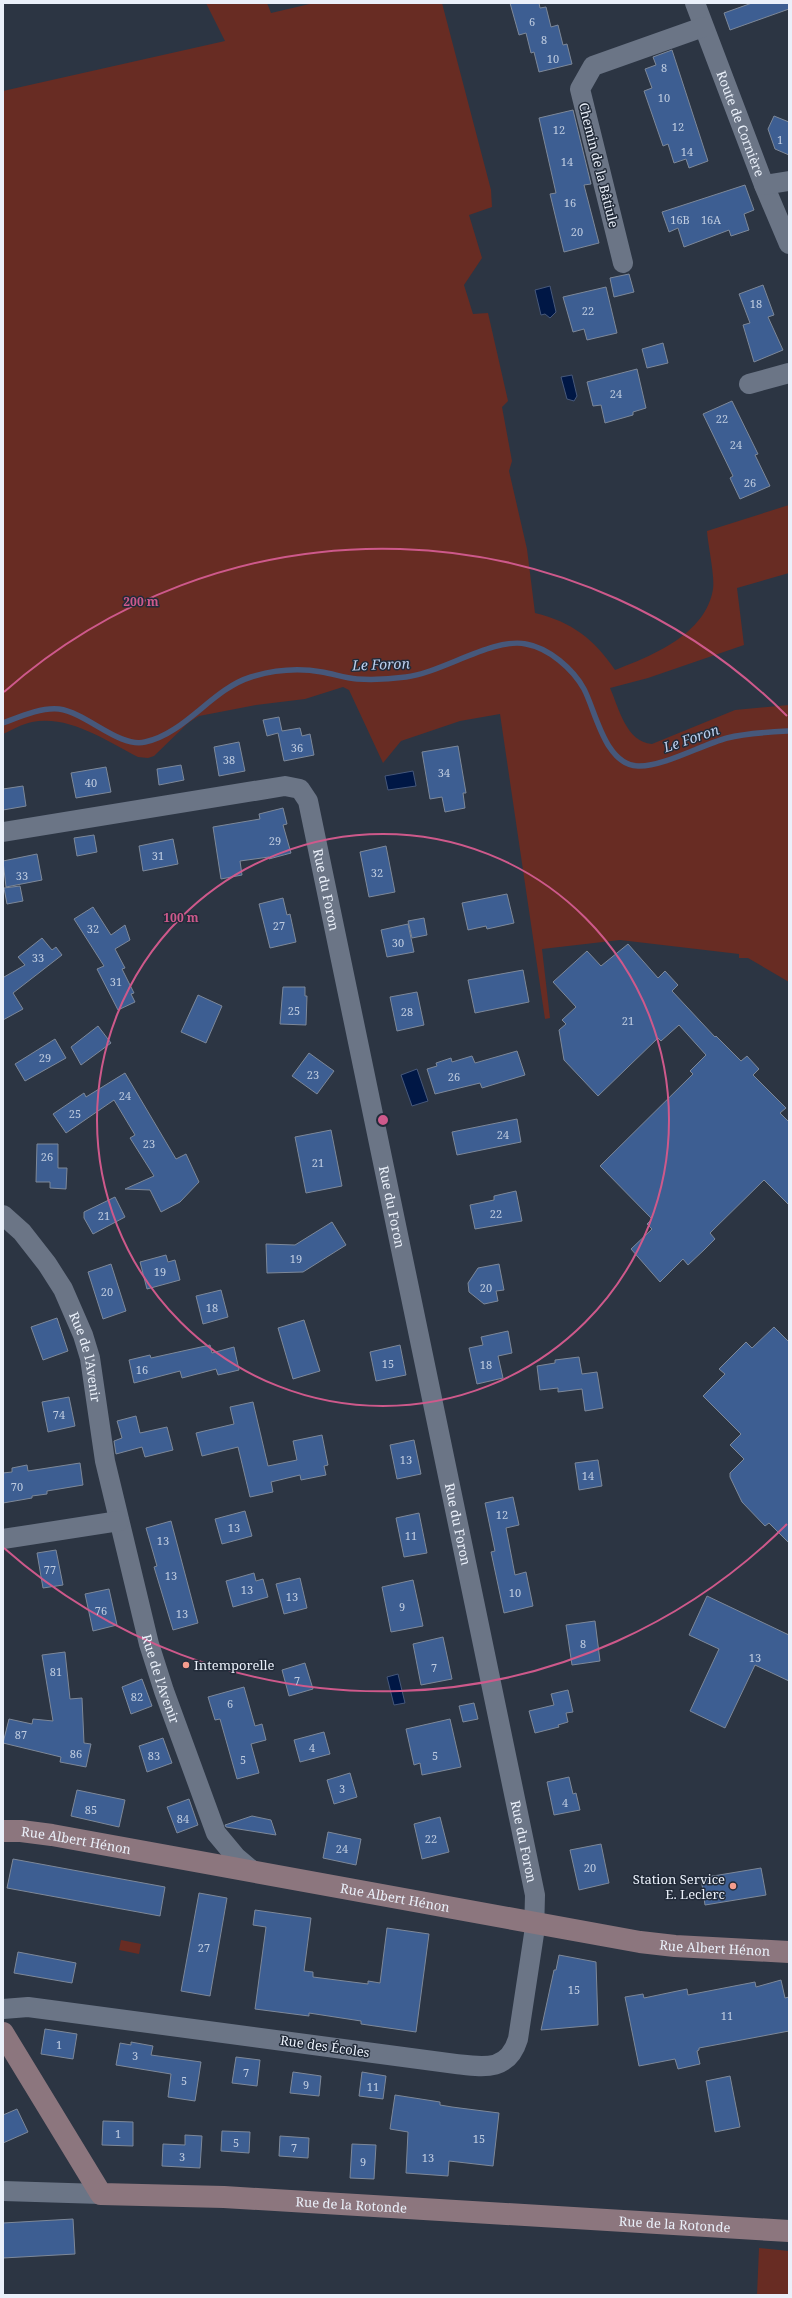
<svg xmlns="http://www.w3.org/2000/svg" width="792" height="2298" font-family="'Noto Serif',serif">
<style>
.green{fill:#682c23}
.water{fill:#001745;stroke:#46587b}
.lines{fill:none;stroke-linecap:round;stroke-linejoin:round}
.stream{stroke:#46587b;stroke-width:5.5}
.building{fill:#3d5e92;stroke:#7d8899}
.street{stroke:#6b7586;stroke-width:20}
.secondary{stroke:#8c767e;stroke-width:22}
.ring{fill:none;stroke:#ce598b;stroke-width:2}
.poi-dot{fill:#f59d8e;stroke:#222b39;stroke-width:1.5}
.labels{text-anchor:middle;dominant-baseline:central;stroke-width:3;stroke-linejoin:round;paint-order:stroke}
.number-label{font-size:11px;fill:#bfcce0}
.street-label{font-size:13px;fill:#eaf0fa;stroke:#222b39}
.poi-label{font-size:13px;fill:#eaf0fa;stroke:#222b39;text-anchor:start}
.water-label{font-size:14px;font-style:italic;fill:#bcd0ef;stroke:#222b39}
.centre{fill:#ce598b;stroke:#222b39;stroke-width:2}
.ring-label{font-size:12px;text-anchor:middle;font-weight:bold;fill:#ce598b;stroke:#222b39;stroke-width:3;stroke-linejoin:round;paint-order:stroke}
</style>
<rect width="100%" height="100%" fill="#2c3543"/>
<path class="green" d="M206,3h61l4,10 43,-10h128l49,187 1,17 -23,8 13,43 -18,27 9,29 15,-1 20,88 -6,6 10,54 -3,10 18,78 8,64c37,9 59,26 80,57 37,-14 91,-36 98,-81 2,-13 -5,-43 -6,-58l82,-26v68l-52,15 7,57 -96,33 -38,10c9,20 16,54 42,56l83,-34 54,-5v277l-41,-24h-9v-4l-119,-14 -78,9 8,69 -5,1 -45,-305 -40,7 -59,20 -18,22 -34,-73 -6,-3 -38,12 -49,6 -57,11 -11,7 -34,33 -6,2 -10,-1c-32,-16 -68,-42 -106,-35 -10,2 -20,8 -29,12v-643l222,-50z
M121,1940l20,4 -2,10 -20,-4z
M759,2248l30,3v44h-32z"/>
<path class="water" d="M550,286l6,26 -6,6 -5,-4 -4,1 -6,-25z
M572,375l5,21 -3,5 -7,-2 -6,-22z
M413,771l3,15 -28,4 -3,-14z
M417,1069l11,32 -16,5 -11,-31z
M398,1674l7,29 -11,2 -7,-28z"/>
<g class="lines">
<path class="stream" d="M3,723c16,-6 38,-16 56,-14 28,4 60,39 86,33 41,-9 67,-53 106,-65 23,-7 48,-9 71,-5 12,2 23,6 35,7 16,1 34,0 49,-2 35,-4 88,-40 120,-33 23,4 47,25 58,45 12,23 21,76 54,77 25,1 63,-21 89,-28 20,-5 42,-6 62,-7"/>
</g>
<path class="building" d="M510,3h29l1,5 6,-1 5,20 7,-2 5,20 4,-1 5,20 -33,8 -5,-20 -3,1 -5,-20 -7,2z
M752,3h37v6l-59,21 -6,-17z
M672,50l36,111 -19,7 -3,-9 -12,4 -6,-19 -5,2 -19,-55 8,-3 -7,-19 11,-4 -3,-8z
M573,110l18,74 -7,1 15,58 -35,9 -14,-58 6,-1 -17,-75z
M774,116l15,6v33l-14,-6 -7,-20z
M745,185l9,25 -10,4 5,16 -18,6 -2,-6 -45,17 -6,-19 -9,4 -7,-20z
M629,274l5,18 -20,5 -4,-19z
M763,285l11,30 -6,2 15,33 -29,12 -11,-37 7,-2 -11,-29z
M606,287l11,46 -30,7 -3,-11 -11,3 -10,-35z
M663,343l5,20 -21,5 -5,-19z
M637,369l9,39 -13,4v3l-28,8 -4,-18 -8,1 -6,-24z
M732,401l26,53 -3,1 15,31 -30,13 -10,-21 3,-2 -30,-62z
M279,717l3,14 18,-3 2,8 8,-2 4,21 -30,6 -6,-28 -11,3 -4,-16z
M239,742l6,29 -26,5 -5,-29z
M458,746l8,47h-3l2,15 -20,4 -3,-15 -12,2 -8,-47z
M181,765l3,15 -25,5 -2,-16z
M106,767l5,25 -35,6 -5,-25z
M23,786l3,20 -23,4v-21z
M283,808l4,16 -4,1 8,28 -22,6v-2l-29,4 2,14 -21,4 -8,-52 47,-8 -1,-5z
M94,835l3,17 -20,4 -3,-18z
M173,839l5,25 -35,7 -4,-25z
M386,846l9,46 -26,5 -9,-45z
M37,854l5,26 -36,7 -3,-26z
M20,886l3,15 -16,3 -3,-16z
M507,894l7,29 -27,6 -1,-3 -18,4 -6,-27z
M283,898l4,17 3,-1 6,28 -26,6 -11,-44z
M93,907l18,28 14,-10 5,15 -15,9 10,19 -3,1 12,24 -3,1 4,8 -17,8 -21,-41 7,-3 -30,-47z
M424,918l3,17 -15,3 -4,-17z
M408,924l6,28 -27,5 -6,-27z
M42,938l10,12 4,-3 6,8 -49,38 10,16 -20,11v-44l1,1 21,-12 -7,-8z
M628,944l30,34 7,-7 13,14 -6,6 43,46 1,-1 25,25 6,-5 12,13 -6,6 33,33 -6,5 9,9v83l-25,-25 -54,53 5,6 -11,11 -16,15 -5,-6 -23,23 -29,-33 21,-20 -5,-5 5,-5 -52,-53 93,-92 -3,-3 16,-16 -27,-30 -18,16 -3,-3 -60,58 -34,-36 -5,-30 7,-6 -4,-4 14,-13 -23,-25 34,-31 14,15z
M523,970l6,32 -54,11 -7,-33z
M283,987h22v9h2l-1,29 -26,-1z
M417,992l7,33 -27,6 -7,-34z
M198,995l24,11 -16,37 -25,-11z
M98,1026l13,17 -30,22 -10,-18z
M55,1039l11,19 -41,23 -10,-17z
M517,1051l8,24 -43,13 -2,-5 -45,11 -8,-25 10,-3 -1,-3 15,-5 1,4 20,-6 3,7z
M309,1053l25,18 -17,23 -25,-18z
M125,1073l51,86 10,-5 13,28 -19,20 -19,10 -11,-22 -25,-1 29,-13 -24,-38 5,-3 -21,-35 -48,33 -13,-19 31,-21 2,4z
M517,1119l4,23 -64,13 -5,-23z
M331,1130l11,56 -36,7 -11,-56z
M37,1144h21v24h9l-1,21 -16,-1v-6h-14z
M516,1191l6,30 -47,8 -5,-24 24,-5v-4z
M115,1197l10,20 -32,17 -9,-16v-6z
M332,1222l14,23 -43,27 -36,1 -1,-29 29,1z
M166,1255l2,7 7,-2 5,20 -33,9 -7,-27z
M111,1264l15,47 -23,8 -15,-47z
M499,1264l5,26 -8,1 2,10 -14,3 -15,-12 -1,-9 10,-15z
M221,1290l7,27 -25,7 -7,-28z
M57,1318l11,33 -25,9 -12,-33z
M304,1320l16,51 -27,8 -15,-51z
M774,1327l15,15v201l-20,-20 -4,3 -23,-24 -12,-25v-4l14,-14 -14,-14 11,-11 -38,-38 22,-22 -6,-5 27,-27 6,6z
M508,1331l4,22 -14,3 5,22 -26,6 -8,-36 14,-3 -2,-8z
M210,1345l2,8 22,-6 5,23 -21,5 -2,-6 -34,9 -2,-7 -46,12 -5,-23 21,-5 1,3z
M400,1345l6,30 -30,6 -6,-29z
M579,1357l3,17 15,-2 6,36 -18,3 -3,-22 -24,3v-4l-18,2 -3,-24 18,-3v-3z
M69,1397l6,29 -27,6 -6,-30z
M253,1402l15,64 29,-6 -4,-19 29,-6 6,30 -4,1 2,9 -25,5 -1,-5 -29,7 2,10 -23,5 -12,-50 -36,9 -6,-23 38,-9 -4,-17z
M136,1416l4,17 27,-6 6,23 -28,7 -3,-10 -26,7 -2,-13 8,-3 -5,-17z
M414,1440l7,34 -24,5 -7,-34z
M598,1460l4,26 -23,4 -4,-27z
M80,1463l3,22 -36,6v3l-15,2v2l-29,5v-30l9,-1v-4l15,-3 1,6z
M513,1497l6,28 -13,3 9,47 11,-3 7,34 -29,7 -13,-61 4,-1 -10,-48z
M245,1511l7,25 -30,8 -7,-25z
M419,1513l8,40 -23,4 -8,-39z
M171,1521l27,102 -25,7 -19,-63 3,-1 -11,-38z
M56,1550l7,35 -20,3 -6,-35z
M254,1573l2,8 7,-2 5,18 -35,10 -7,-26z
M300,1578l7,30 -23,6 -8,-30z
M413,1580l10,46 -32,6 -9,-45z
M109,1589l8,36 -24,6 -8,-37z
M707,1596l82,39v46l-34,-16 -30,63 -35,-17 29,-62 -30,-14z
M595,1621l5,40 -28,4 -6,-40z
M443,1637l9,42 -31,6 -8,-41z
M65,1652l5,47 12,-1 2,45 7,1 -5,23 -26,-5 1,-5 -58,-14 6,-24 23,5 1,-5 20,2 -11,-66z
M305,1663l8,26 -24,7 -7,-26z
M142,1679l10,27 -21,8 -9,-27z
M244,1687l11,39 7,-2 4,16 -15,4 8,29 -22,6 -17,-60 -5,1 -7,-23z
M568,1690l5,22 -7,1 2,9 -10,3 1,2 -24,6 -6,-22 25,-6 -3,-11z
M474,1703l4,16 -15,3 -4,-16z
M450,1719l11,48 -39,8 -2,-12 -6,2 -8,-36z
M324,1732l6,22 -30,8 -6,-22z
M163,1738l9,25 -25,9 -8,-26z
M350,1773l7,24 -23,7 -7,-24z
M569,1777l4,17 3,-1 4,17 -26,5 -7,-33z
M77,1790l48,10 -6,27 -48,-11z
M189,1799l9,26 -21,8 -10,-26z
M252,1816l19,4 5,15 -50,-8 -1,-2z
M440,1817l9,35 -27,7 -8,-35z
M328,1832l33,7 -5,26 -33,-7z
M601,1844l8,39 -30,7 -9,-40z
M13,1859l152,28 -5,29 -153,-28z
M761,1868l5,27 -61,10 -4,-27z
M199,1893l28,5 -17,98 -29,-5z
M255,1910l56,8 -7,53 9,1v5l55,7v-3l12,2 7,-55 42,6 -13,98 -55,-8v-3l-52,-8v3l-54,-7 11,-82 -13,-2z
M18,1952l58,11 -4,20 -58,-10z
M559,1955l37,7 2,63 -57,5 13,-60h2z
M781,1980l4,18 4,-1v34l-90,17v2l-2,1 3,13 -22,5 -3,-10 -36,7 -14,-69 18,-3 1,4 43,-9 1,6 67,-13 1,5z
M45,2029l32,5 -4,25 -32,-5z
M131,2042l22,4 -2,9 50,7 -6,39 -27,-4 3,-23 -55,-9 4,-22 11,2z
M236,2057l24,3 -3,26 -25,-3z
M293,2072l28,4 -2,20 -29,-3z
M362,2072l24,4 -3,23 -24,-3z
M730,2076l10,51 -25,5 -9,-51z
M395,2095l45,7v3l12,2 47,6 -6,53 -44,-5 -1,15 -42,-3 2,-41 -18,-3z
M17,2109l11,23 -25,11v-28z
M103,2121l30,1v24l-31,-1z
M222,2131l28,1 -1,21 -28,-2z
M185,2135l17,1 -2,32 -38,-2 1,-22 22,1z
M280,2136l29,2 -1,20 -29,-2z
M352,2144l24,1 -2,34 -24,-1z
M73,2219l2,35 -72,4v-35z"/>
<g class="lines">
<g class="street">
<path id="s1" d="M695,3l69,182 25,59"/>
<path d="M764,185l25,-4"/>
<path d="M623,263l-43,-174 13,-23 110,-39"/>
<path d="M749,384l40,-11"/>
<path id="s2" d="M3,832l282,-46 15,3 8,12 227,1094 -1,39 -16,105c-10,33 -35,28 -62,25l-428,-57 -25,2"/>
<path id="s3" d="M3,1215l19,17 25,32 16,25 20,46 7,23 15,103 44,183 15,47 52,142 20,24 18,15"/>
<path d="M3,1539l116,-18"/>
<path d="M3,2191l98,3"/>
</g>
<g class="secondary">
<path id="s4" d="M3,1831h18l31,4 588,107 35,4 114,6"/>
<path id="s5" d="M3,2033l98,161 123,3 565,34"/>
</g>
</g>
<g class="ring">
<circle cx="383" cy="1120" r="286"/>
<path d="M787 1524A572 572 0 0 1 4 1548M4 692A572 572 0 0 1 787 716"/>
</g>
<g class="poi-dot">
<circle cx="186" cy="1665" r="4"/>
<circle cx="733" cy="1886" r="4"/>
</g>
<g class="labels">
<g class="number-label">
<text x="532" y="21">6</text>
<text x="544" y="39">8</text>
<text x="553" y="58">10</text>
<text x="664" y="67">8</text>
<text x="664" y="97">10</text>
<text x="678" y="126">12</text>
<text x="559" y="129">12</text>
<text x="780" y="139">1</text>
<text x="687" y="151">14</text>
<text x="567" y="161">14</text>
<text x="570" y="202">16</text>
<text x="680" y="219">16B</text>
<text x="711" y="219">16A</text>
<text x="577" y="231">20</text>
<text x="756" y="303">18</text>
<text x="588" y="310">22</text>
<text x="616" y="393">24</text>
<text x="722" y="418">22</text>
<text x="736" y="444">24</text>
<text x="750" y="482">26</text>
<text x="297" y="747">36</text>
<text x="229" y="759">38</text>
<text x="444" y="772">34</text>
<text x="91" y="782">40</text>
<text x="275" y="840">29</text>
<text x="158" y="855">31</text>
<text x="377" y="872">32</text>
<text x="22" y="875">33</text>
<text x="279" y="925">27</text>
<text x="93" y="928">32</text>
<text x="398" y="942">30</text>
<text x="38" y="957">33</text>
<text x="116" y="981">31</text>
<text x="294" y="1010">25</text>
<text x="407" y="1011">28</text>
<text x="628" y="1020">21</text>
<text x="45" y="1057">29</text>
<text x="313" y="1074">23</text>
<text x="454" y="1076">26</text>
<text x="125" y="1095">24</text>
<text x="75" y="1113">25</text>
<text x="503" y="1134">24</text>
<text x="149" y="1143">23</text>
<text x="47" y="1156">26</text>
<text x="318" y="1162">21</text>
<text x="496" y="1213">22</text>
<text x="104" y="1215">21</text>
<text x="296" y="1258">19</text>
<text x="160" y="1271">19</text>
<text x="486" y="1287">20</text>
<text x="107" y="1291">20</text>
<text x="212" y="1307">18</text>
<text x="388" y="1363">15</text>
<text x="486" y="1364">18</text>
<text x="142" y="1369">16</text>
<text x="59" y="1414">74</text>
<text x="406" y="1459">13</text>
<text x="588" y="1475">14</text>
<text x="17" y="1486">70</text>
<text x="502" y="1514">12</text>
<text x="234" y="1527">13</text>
<text x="411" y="1535">11</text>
<text x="163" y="1540">13</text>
<text x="50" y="1569">77</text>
<text x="171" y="1575">13</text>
<text x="247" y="1589">13</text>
<text x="515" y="1592">10</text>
<text x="292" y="1596">13</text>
<text x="402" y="1606">9</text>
<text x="101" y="1610">76</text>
<text x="182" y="1613">13</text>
<text x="583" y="1643">8</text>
<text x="755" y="1657">13</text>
<text x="434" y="1667">7</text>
<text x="56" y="1671">81</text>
<text x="297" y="1680">7</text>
<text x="137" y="1696">82</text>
<text x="230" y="1703">6</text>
<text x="21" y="1734">87</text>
<text x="312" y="1747">4</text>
<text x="76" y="1753">86</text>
<text x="154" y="1755">83</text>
<text x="435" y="1755">5</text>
<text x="243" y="1759">5</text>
<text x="342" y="1788">3</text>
<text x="565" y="1802">4</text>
<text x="91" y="1809">85</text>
<text x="183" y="1818">84</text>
<text x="431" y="1838">22</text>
<text x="342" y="1848">24</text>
<text x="590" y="1867">20</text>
<text x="204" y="1947">27</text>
<text x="574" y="1989">15</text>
<text x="727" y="2015">11</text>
<text x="59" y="2044">1</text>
<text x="135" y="2055">3</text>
<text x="246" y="2072">7</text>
<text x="184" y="2080">5</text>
<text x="306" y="2084">9</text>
<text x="373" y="2086">11</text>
<text x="118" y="2133">1</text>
<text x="479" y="2138">15</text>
<text x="236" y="2142">5</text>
<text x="294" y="2147">7</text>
<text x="182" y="2156">3</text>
<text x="428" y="2157">13</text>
<text x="363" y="2161">9</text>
</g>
<g class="street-label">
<text stroke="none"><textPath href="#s1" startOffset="129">Route de Cornière</textPath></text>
<text transform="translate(599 165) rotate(76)">Chemin de la Bâtiule</text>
<text stroke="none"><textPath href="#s2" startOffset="406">Rue du Foron</textPath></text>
<text stroke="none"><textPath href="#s2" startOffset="730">Rue du Foron</textPath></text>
<text stroke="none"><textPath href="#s3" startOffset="168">Rue de l'Avenir</textPath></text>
<text stroke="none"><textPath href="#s2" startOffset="1054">Rue du Foron</textPath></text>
<text stroke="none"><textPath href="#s3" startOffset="499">Rue de l'Avenir</textPath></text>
<text stroke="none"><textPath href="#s4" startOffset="74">Rue Albert Hénon</textPath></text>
<text stroke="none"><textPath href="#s2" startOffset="1378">Rue du Foron</textPath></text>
<text stroke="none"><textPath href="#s4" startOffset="398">Rue Albert Hénon</textPath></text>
<text stroke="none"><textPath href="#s4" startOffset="722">Rue Albert Hénon</textPath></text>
<text transform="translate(325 2046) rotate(8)">Rue des Écoles</text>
<text stroke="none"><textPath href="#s5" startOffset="439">Rue de la Rotonde</textPath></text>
<text stroke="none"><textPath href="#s5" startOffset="763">Rue de la Rotonde</textPath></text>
</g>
<g class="poi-label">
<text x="194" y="1665">Intemporelle</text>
<text x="725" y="1879" text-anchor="end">Station Service<tspan x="725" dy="15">E. Leclerc</tspan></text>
</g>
<g class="water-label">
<text transform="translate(381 664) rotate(-2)">Le Foron</text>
<text transform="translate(691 738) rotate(-19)">Le Foron</text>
</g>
</g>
<circle cx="383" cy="1120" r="6" class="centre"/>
<g class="ring-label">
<text x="141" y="606">200 m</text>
<text x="181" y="922">100 m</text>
</g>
<rect width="792" height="2298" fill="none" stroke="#eaf0fa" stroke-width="8"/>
</svg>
